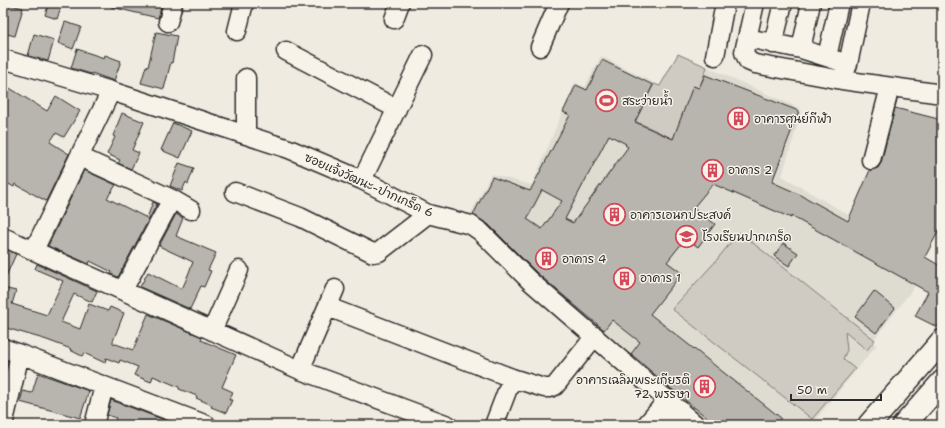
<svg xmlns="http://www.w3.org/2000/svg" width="945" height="428" font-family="'Shantell Sans','Playpen Sans Thai',sans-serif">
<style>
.built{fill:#dedbd1}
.green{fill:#cfcbc2;stroke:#7d7b76}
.building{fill:#b8b5ae;stroke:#2b2b2b;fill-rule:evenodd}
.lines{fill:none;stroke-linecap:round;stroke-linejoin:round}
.minor-casing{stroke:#2b2b2b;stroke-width:21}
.major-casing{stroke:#2b2b2b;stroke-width:25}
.minor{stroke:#f7f3e8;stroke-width:18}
.major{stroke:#f7f3e8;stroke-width:22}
.labels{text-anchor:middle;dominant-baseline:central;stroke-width:3;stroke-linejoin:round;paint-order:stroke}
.poi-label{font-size:12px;fill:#2b2b2b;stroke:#f7f3e8;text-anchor:start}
.street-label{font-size:12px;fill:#2b2b2b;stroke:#f7f3e8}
</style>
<rect width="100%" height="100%" fill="#efebe0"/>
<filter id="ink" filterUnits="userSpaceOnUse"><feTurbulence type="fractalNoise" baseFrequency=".025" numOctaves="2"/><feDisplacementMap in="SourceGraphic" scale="8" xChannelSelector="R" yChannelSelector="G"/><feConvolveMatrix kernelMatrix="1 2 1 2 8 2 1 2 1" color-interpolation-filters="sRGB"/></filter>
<g filter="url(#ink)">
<path class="built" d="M678,54l123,55 -2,11 -17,56 150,88 -59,77 3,5 -65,79h-102l-128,-104 -112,-104 22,-43 41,11 43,-103 10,5 16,-31 59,30z"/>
<path class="green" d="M678,54l29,13 -27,75 -45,-21 19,-37 6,2z
M739,232l136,108 -8,10 -22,-18 2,18 -4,9 12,10 -43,50 -140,-110 43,-47z"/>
<path class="building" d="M3,3l20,5 -8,28 -12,-3z
M49,3l12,4 -4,12 -12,-4z
M112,3h50l-4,15 -47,-11z
M65,22l16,5 -8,22 -15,-6z
M156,32l21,4 -5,27 -1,-1 -7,27 -23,-6 5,-17 2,1z
M34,34l20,6 -6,21 -20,-5z
M77,49l27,9 1,-3 16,6 -7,20 -22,-8 -1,1 -20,-6z
M602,60l51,25 -18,37 38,17 20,-53 6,2 6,-13 94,36 -27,71 29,13 47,26 22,-51 8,-2 3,-5 14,-55 47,12v104l-17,33 17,10v54l-5,6 -22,-11 13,-24 -137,-76v2l-78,-34 -20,24 22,16 -17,23 -12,-9 -19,24 15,11 -32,41 131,104 -6,7h-59l-47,-38 -38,-33 9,-12 -28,-22 -8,10 -67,-57 -49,-49 -15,-9 19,-38 38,14 40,-76 -7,-3 13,-27 11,5zM609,135l17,9 -1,1 3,2 -55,76 -8,-4zM542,190l20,11 -20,28 -15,-10z
M3,84l44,27 9,-15 24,15 -16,26 -8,-4 -6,9 19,12 -23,47 -31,-17 -1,3 -11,-6z
M122,113l22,9 -12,28 7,3 -8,16 -13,-6 2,-3 -13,-6 8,-17 -2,-1z
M173,123l19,8 -12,27 -19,-8z
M179,163l15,5 -6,16 -2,-2 -4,9 -12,-5z
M84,170l32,15 -9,13 40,20 6,-16 4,2 -39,73 -7,-3 1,-2 -22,-11 -1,3 -41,-18z
M176,214l7,4 -7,18 40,17 -8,17 3,1 -7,16 -3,-1 -11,23 -50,-22 8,-15 34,17 4,-9 7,-18 -34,-16z
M783,243l15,10 -9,13 -15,-10z
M3,248l13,6 -13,29z
M37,264l60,27 -5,11 -18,-8 -13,28 19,7 9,-25 19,7 2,-4 14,6 -11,28v2l20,7 15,-36 54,23 -1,3 35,15 -14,32 11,5 -4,8h3l-6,13 -15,-6 1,-2 -16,-7 1,-2 -18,-7v-2l-26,-11 -2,6 -17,-7 4,-8 -18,-7 -1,3 -13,-5 -1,5 -21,-10 -2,3 -12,-6 1,-1 -24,-9 -44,-13v-39l13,3 -4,13 35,11 16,-34 -28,-12z
M874,291l21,17 -19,25 -21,-16z
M38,373l51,18 -9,27 -60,-16 3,-11 9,2z
M111,400l56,21 -1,4h-52l2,-7 -9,-3z"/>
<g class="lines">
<defs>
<path id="minor" d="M755,3l-11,49 4,9 7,3 87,16
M394,19l6,-16
M168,22l5,-19
M237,31l7,-28
M747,38l54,11 47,15 -6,16 100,14
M773,44l10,-41
M540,47l19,-44
M801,49l10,-46
M286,51l111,58
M715,56l10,-53
M827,57l12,-54
M3,59l108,32 178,58 73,31 66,34 43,11 10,7 49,49 166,144
M848,64l13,-61
M246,135v-57
M80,157l92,42 19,11
M871,160l19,-73
M362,180l61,-125
M235,192l65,25 73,36 6,-1 5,-4 44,-34
M3,237l297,133 148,55
M34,250l77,-159
M123,290l49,-91
M328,307l184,71 32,10h6l5,-2 40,-50
M212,331l27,-61
M3,348l17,6 187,71
M300,370l35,-81
M3,425l17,-71
M94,425l10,-39
M494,425l18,-47
M646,425l22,-26
M668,425l12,-15"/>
<path id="major" d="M869,425l73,-84
M904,425l38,-43
M935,425l7,-8"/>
</defs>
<use href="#minor" class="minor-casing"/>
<use href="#major" class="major-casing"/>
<use href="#minor" class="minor"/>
<use href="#major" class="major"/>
</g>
</g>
<defs>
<symbol id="stadium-ring" viewBox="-11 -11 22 22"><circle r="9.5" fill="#f7f3e8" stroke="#d1495b" stroke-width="1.5"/><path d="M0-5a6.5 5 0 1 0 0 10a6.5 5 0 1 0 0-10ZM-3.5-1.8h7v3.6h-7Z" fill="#d1495b"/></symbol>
<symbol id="building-ring" viewBox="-11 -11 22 22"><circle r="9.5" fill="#f7f3e8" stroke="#d1495b" stroke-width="1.5"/><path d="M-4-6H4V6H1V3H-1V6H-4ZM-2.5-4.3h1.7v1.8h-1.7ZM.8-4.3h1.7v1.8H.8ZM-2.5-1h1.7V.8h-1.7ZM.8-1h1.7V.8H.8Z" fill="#d1495b"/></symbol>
<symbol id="school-ring" viewBox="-11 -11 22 22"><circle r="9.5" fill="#f7f3e8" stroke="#d1495b" stroke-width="1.5"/><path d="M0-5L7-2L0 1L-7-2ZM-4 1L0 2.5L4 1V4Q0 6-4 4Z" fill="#d1495b"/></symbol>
</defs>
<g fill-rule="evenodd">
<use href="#stadium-ring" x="594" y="88" width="25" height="25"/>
<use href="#building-ring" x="726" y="106" width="25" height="25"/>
<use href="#building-ring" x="700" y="158" width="25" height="25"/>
<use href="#building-ring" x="602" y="202" width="25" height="25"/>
<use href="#school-ring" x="674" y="224" width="25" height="25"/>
<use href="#building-ring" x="534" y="246" width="25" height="25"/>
<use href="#building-ring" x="612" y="266" width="25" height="25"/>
<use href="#building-ring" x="692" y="374" width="25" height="25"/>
</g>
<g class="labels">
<g class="poi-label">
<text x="622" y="101">สระว่ายน้ำ</text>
<text x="754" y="119">อาคารศูนย์กีฬา</text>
<text x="728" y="170">อาคาร 2</text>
<text x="630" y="215">อาคารเอนกประสงค์</text>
<text x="702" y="237">โรงเรียนปากเกร็ด</text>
<text x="562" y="259">อาคาร 4</text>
<text x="640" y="278">อาคาร 1</text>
<text x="690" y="380" text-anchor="end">อาคารเฉลิมพระเกียรติ<tspan x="690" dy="14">72 พรรษา</tspan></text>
</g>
<g class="street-label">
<text transform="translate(369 185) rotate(24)">ซอยแจ้งวัฒนะ-ปากเกร็ด 6</text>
</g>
</g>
<rect width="945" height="428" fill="none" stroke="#f7f3e8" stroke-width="16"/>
<rect x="8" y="8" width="929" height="412" fill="none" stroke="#2b2b2b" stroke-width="1.5" filter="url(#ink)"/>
<path d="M791 394v6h90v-6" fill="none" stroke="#2b2b2b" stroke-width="2"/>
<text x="797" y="394" font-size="12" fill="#2b2b2b" stroke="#f7f3e8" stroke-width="3" paint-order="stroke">50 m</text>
</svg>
